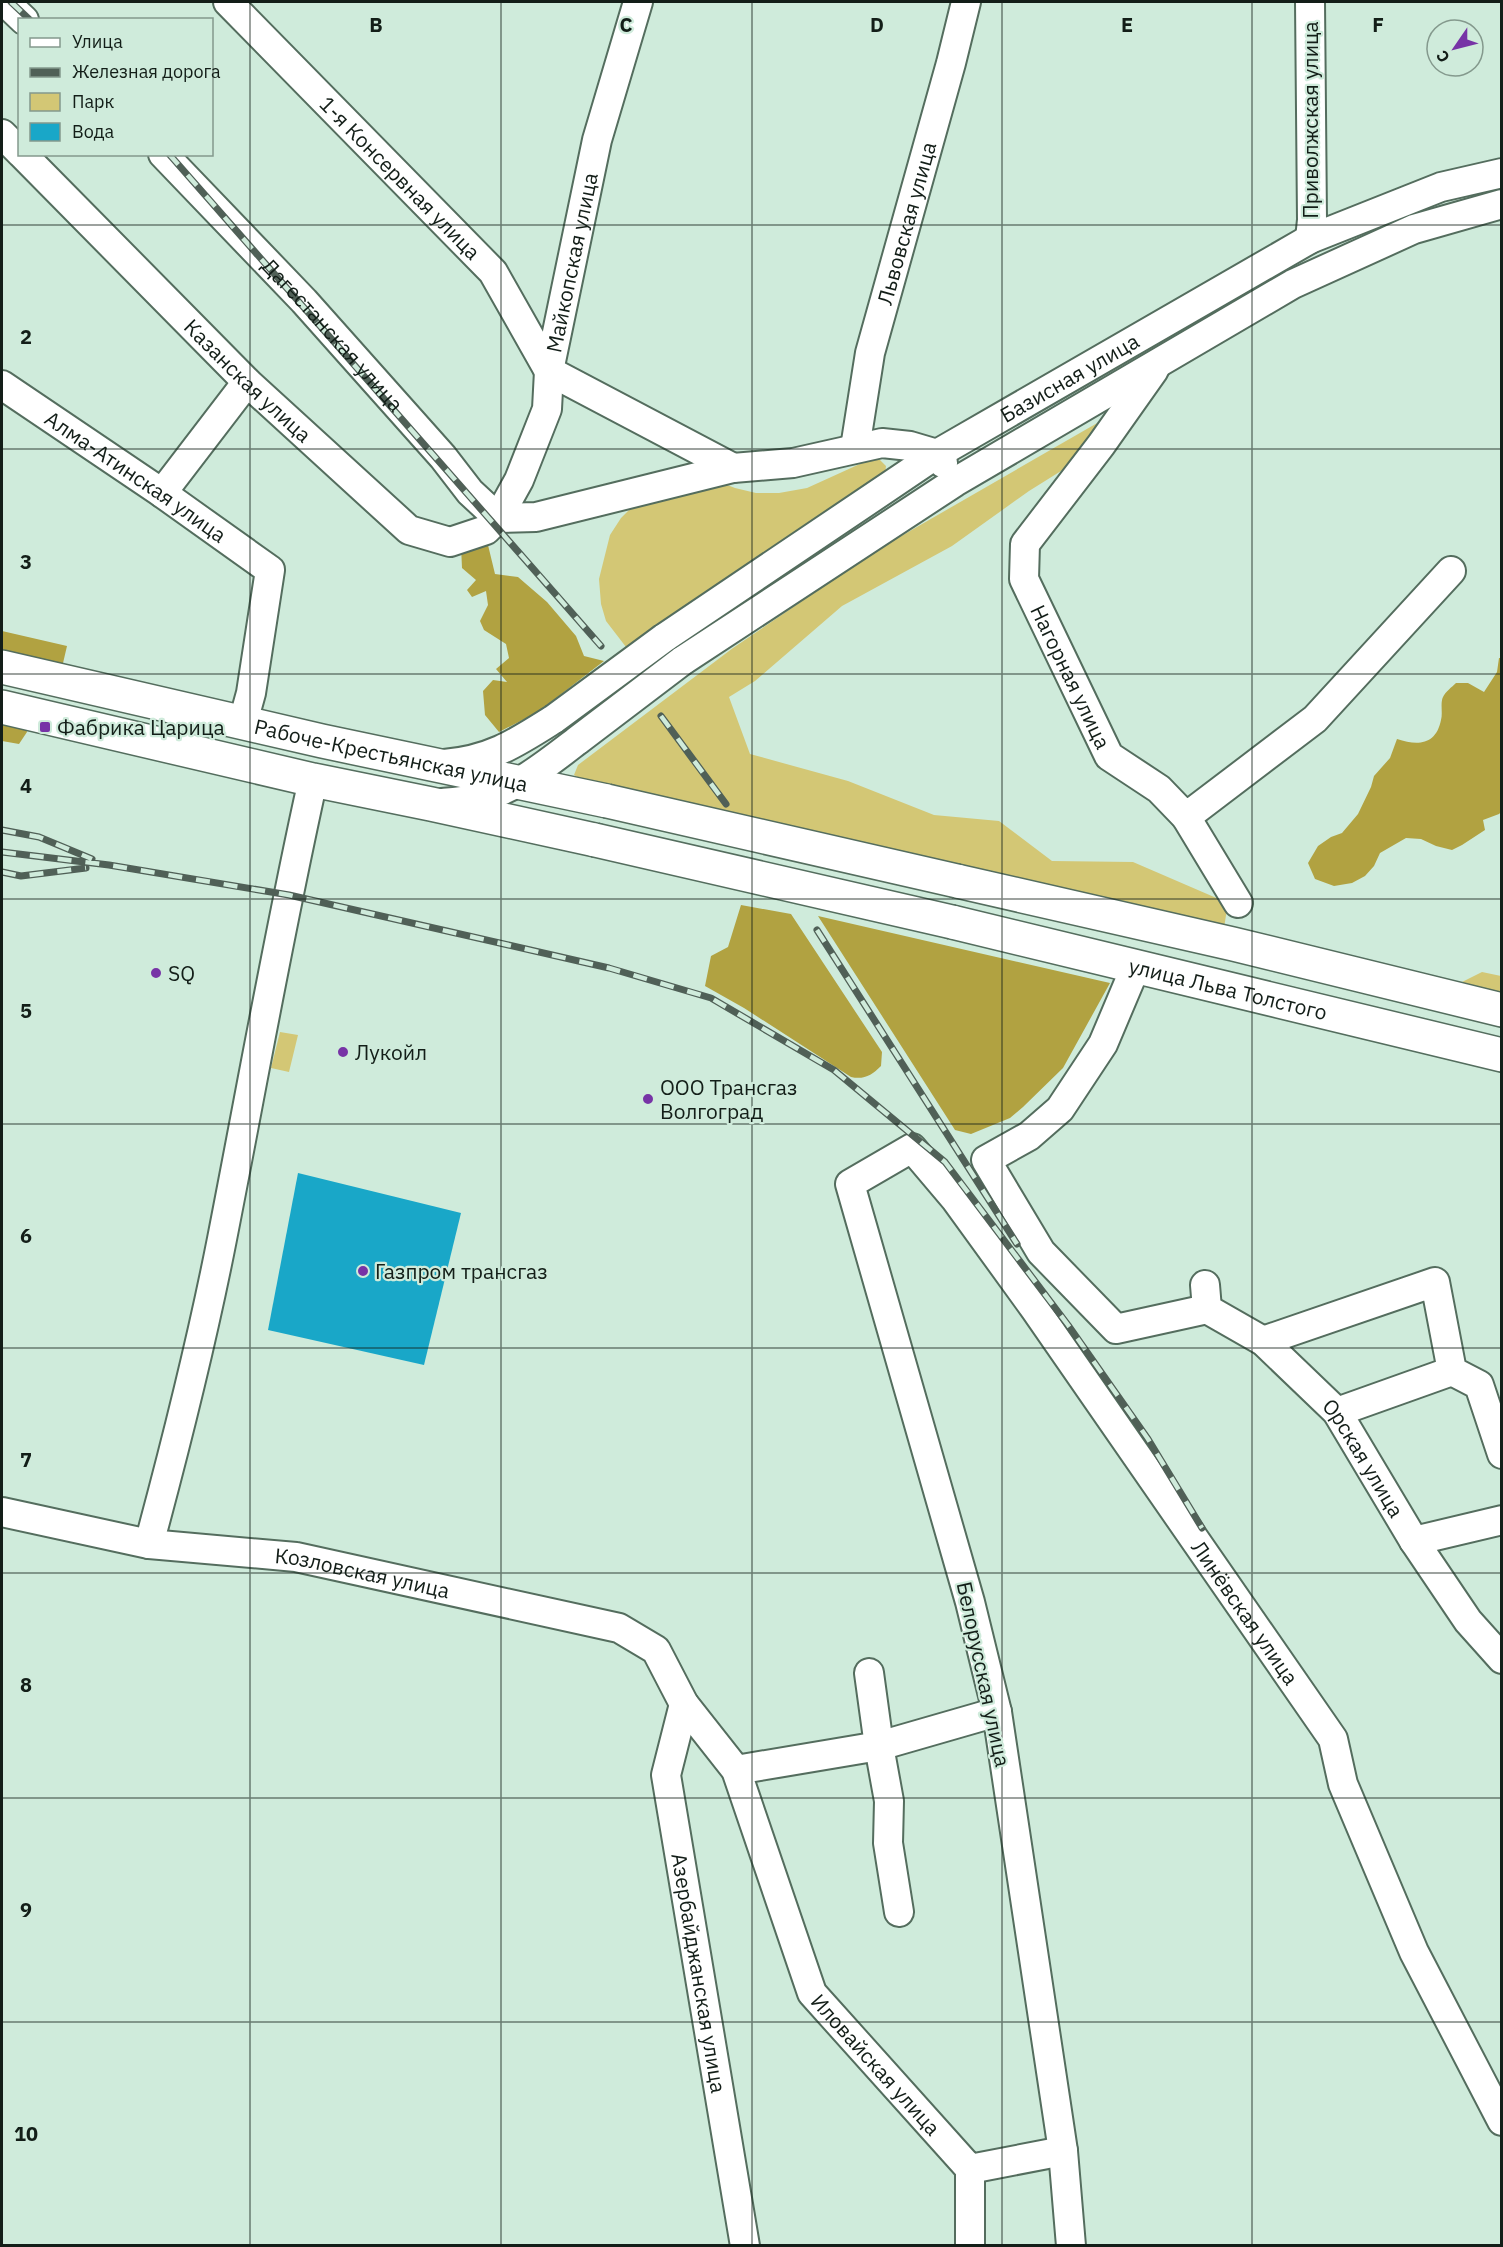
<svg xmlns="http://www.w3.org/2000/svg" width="1503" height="2247" font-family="'IBM Plex Sans',sans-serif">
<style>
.green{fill:#d3c775}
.forest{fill:#b1a241}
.water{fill:#19a7c8}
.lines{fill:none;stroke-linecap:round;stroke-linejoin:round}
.minor-casing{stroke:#546d5e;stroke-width:32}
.major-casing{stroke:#546d5e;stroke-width:36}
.minor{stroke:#fff;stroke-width:28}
.major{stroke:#fff;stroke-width:33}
.rail-casing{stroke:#506057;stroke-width:7}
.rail{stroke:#cfebdb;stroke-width:4.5;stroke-dasharray:14;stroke-linecap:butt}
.minor-bridge-casing{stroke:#546d5e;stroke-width:32;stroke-linecap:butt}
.major-bridge-casing{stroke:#546d5e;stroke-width:36;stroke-linecap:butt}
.minor-bridge{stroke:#fff;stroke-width:28}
.major-bridge{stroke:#fff;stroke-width:33}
.grid{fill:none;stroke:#131e18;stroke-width:1.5;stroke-opacity:0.55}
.poi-dot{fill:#7733a6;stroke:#cfebdb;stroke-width:2}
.labels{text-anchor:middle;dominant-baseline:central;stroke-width:4.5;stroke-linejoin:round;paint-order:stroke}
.street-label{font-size:21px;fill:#131e18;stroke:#cfebdb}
.poi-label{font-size:21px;fill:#131e18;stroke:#cfebdb;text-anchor:start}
.grid-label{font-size:20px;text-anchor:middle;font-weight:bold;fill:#131e18;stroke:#cfebdb;stroke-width:4.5;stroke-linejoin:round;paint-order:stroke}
</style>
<rect width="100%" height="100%" fill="#cfebdb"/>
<path class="green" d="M1099,422l-14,34 -56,35 -77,55 -110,60 -87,75 -26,16 21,57 98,27 86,34 65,6 53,40 81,1 95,41 -5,31 -636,-151 -13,-8 4,-10 155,-117 144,-98z
M873,458l6,1 7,7 -1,8 -259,173 -20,-26 -5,-17 -2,-25 11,-44 11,-17 14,-14 82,-23 18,7 21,5h23l28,-5z
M1482,972l19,4v19l-45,-10z
M280,1032l18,3 -9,37 -18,-4z"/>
<path class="forest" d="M481,537l7,8 7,29 23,3 29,25 29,34 8,20 20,5 -66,51 -39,20 -14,-17 -2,-24 10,-11 14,2 -11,-13 13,-11 -3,-14 -22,-14 -4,-9 8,-16 -2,-14 -14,6 -5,-7 9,-10 -14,-12 -1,-22z
M2,631l65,15 -7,30 -58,-14z
M1499,658h2l1,153 -3,3 -16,6 2,10 -23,15 -10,5 -16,-4 -15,-7 -15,-1 -26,15 -6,13 -9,10 -13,7 -18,3 -19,-7 -7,-16 10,-17 13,-9 11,-4 16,-19 13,-27 3,-11 16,-18 7,-19c21,7 39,6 44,-19 2,-7 -1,-17 2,-23 2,-5 9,-10 13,-14h12l16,9 13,-20z
M2,716l22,5 3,11 -8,12 -17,-3z
M741,905l50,9 91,138 -1,14c-9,9 -17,14 -30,11l-107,-69 -39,-22 6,-30 17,-9z
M818,916l292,67 -47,85 -40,39 -13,11 -39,16 -16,-4z"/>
<path class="water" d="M298,1173l163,40 -37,152 -156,-35z"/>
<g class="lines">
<defs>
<g id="minor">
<path d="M5,2l19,18"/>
<path id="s1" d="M228,2l265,270 56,99 184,97"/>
<path d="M2,134l18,18"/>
<path id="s2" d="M22,154l225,228 162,148 41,12 36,-12 12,-12 21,-38 28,-71 2,-38 48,-231 41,-138"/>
<path id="s3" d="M163,154l141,147 139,156 27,35 28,26"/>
<path d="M1310,239l2,-19 -2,-218"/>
<path id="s4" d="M1154,370l-53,75 -76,99 -1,35 85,177 50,33 27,28 129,-98 136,-148"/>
<path id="s5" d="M2,385l160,108 108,77 -19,123 -8,29"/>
<path id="s6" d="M855,448l15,-95 81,-290 15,-61"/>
<path d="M162,493l85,-111"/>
<path d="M498,518l38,-1 197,-49 60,-5 89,-20 28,3 27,8 6,9"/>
<path id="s7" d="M664,638l273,-184 373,-215 131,-52 61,-14"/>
<path d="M682,661l273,-179 338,-198 121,-55 88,-25"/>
<path d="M444,764c47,-4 72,-21 110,-45"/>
<path d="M442,803c11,-1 23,-2 33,-4 38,-7 73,-36 103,-59"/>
<path d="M1186,817l52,86"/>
<path d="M1136,966l-33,78 -43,65 -31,27 -43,24 55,92 75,77 91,-20"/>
<path id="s8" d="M1205,1285l2,24 56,32 74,71 77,129 54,80 34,38"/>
<path d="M1263,1341l172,-59 17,89 27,14 23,69"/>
<path d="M1337,1412l115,-41"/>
<path id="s9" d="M2,1512l147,32 147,13 323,71 37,22 28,54 52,66 76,223 158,176 93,-18"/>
<path d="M1414,1541l88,-21"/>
<path d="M149,1544c27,-100 53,-203 73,-305 30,-153 57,-307 91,-459"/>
<path d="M869,1673l10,73 10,55 -1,42 11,69"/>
<path id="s10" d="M684,1704l-18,71 79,471"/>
<path d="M736,1770l143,-24 118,-34"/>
<path d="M970,2169v77"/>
<path id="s11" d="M1071,2246l-8,-95 -66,-439 -27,-110 -120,-418 62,-36 44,52 79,109 298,430 10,45 71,168 88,169"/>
</g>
<g id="major">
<path id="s12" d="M2,667l320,74 285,60"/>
<path d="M2,707l311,73 118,24 164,36"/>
<path d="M957,881l276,63 269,66"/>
<path id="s13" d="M952,922l550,133"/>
</g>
</defs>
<use href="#minor" class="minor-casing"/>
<use href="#major" class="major-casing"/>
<use href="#minor" class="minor"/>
<use href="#major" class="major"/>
<defs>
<path id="rail" d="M11,2l19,18
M169,154l432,492
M661,716l65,88
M2,830l37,7 53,22
M2,852l107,13 180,30 320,73 102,30 123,72 111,92 123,163 80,114 54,89
M2,872l19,4 65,-8
M817,930l200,314"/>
</defs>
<use href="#rail" class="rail-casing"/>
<use href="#rail" class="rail"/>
<defs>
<path id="minor-bridge" d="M554,719l110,-81
M578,740l104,-79"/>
<path id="major-bridge" d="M607,801l350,80
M595,840l357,82"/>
</defs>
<use href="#minor-bridge" class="minor-bridge-casing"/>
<use href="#major-bridge" class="major-bridge-casing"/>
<use href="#minor-bridge" class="minor-bridge"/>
<use href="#major-bridge" class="major-bridge"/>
</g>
<path class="grid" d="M250,2v2244M501,2v2244M752,2v2244M1002,2v2244M1252,2v2244M2,225h1500M2,449h1500M2,674h1500M2,899h1500M2,1124h1500M2,1348h1500M2,1573h1500M2,1798h1500M2,2022h1500"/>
<g class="poi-dot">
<rect x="39" y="721" width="12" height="12" rx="3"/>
<circle cx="156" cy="973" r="6"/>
<circle cx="343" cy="1052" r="6"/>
<circle cx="648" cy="1099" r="6"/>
<circle cx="363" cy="1271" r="6"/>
</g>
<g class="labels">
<g class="street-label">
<text transform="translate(1310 120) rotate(-90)">Приволжская улица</text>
<text stroke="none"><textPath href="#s1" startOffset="246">1-я Консервная улица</textPath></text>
<text stroke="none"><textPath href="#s6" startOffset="231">Львовская улица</textPath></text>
<text stroke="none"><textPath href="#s2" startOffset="906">Майкопская улица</textPath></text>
<text stroke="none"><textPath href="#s3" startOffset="248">Дагестанская улица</textPath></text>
<text stroke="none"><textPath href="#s7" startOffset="482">Базисная улица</textPath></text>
<text stroke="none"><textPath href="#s2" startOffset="320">Казанская улица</textPath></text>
<text stroke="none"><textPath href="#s5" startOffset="162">Алма-Атинская улица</textPath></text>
<text stroke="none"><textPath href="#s4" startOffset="360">Нагорная улица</textPath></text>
<text stroke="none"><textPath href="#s12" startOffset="399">Рабоче-Крестьянская улица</textPath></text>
<text stroke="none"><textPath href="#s13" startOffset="284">улица Льва Толстого</textPath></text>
<text stroke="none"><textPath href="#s8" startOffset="244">Орская улица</textPath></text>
<text stroke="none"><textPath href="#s9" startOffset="366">Козловская улица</textPath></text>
<text stroke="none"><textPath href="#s11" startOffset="1731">Линёвская улица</textPath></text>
<text transform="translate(984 1674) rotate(78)">Белорусская улица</text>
<text stroke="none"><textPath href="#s10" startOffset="274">Азербайджанская улица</textPath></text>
<text stroke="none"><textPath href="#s9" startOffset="1148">Иловайская улица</textPath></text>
</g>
<g class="poi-label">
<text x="57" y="727">Фабрика Царица</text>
<text x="168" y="973">SQ</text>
<text x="355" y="1052">Лукойл</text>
<text x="660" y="1087">ООО Трансгаз<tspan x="660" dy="24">Волгоград</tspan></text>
<text x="375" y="1271">Газпром трансгаз</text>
</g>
</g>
<g class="grid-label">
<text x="376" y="32">B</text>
<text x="626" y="32">C</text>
<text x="877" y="32">D</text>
<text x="1127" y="32">E</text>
<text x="1378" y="32">F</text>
<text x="26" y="344">2</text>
<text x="26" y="569">3</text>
<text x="26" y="793">4</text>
<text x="26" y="1018">5</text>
<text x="26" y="1243">6</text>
<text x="26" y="1467">7</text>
<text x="26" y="1692">8</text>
<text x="26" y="1917">9</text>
<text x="26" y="2141">10</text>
</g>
<rect width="1503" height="2247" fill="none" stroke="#131e18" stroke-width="6"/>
<rect x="18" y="18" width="195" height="138" fill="#cfebdb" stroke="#84998d" stroke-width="1.5"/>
<rect x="30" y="38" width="30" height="9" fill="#ffffff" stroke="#84998d" stroke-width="1.5"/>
<text x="72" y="48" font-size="18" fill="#131e18">Улица</text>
<rect x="30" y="68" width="30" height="9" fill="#506057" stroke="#84998d" stroke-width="1.5"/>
<text x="72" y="78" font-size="18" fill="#131e18">Железная дорога</text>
<rect x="30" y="93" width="30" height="18" fill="#d3c775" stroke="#84998d" stroke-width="1.5"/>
<text x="72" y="108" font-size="18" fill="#131e18">Парк</text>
<rect x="30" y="123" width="30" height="18" fill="#19a7c8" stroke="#84998d" stroke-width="1.5"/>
<text x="72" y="138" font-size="18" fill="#131e18">Вода</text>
<g transform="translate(1455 48) rotate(235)"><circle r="28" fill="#cfebdb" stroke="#84998d" stroke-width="1.5"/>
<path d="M0-4.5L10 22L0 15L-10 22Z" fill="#7733a6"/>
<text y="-9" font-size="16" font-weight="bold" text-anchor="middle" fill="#131e18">С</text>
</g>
</svg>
